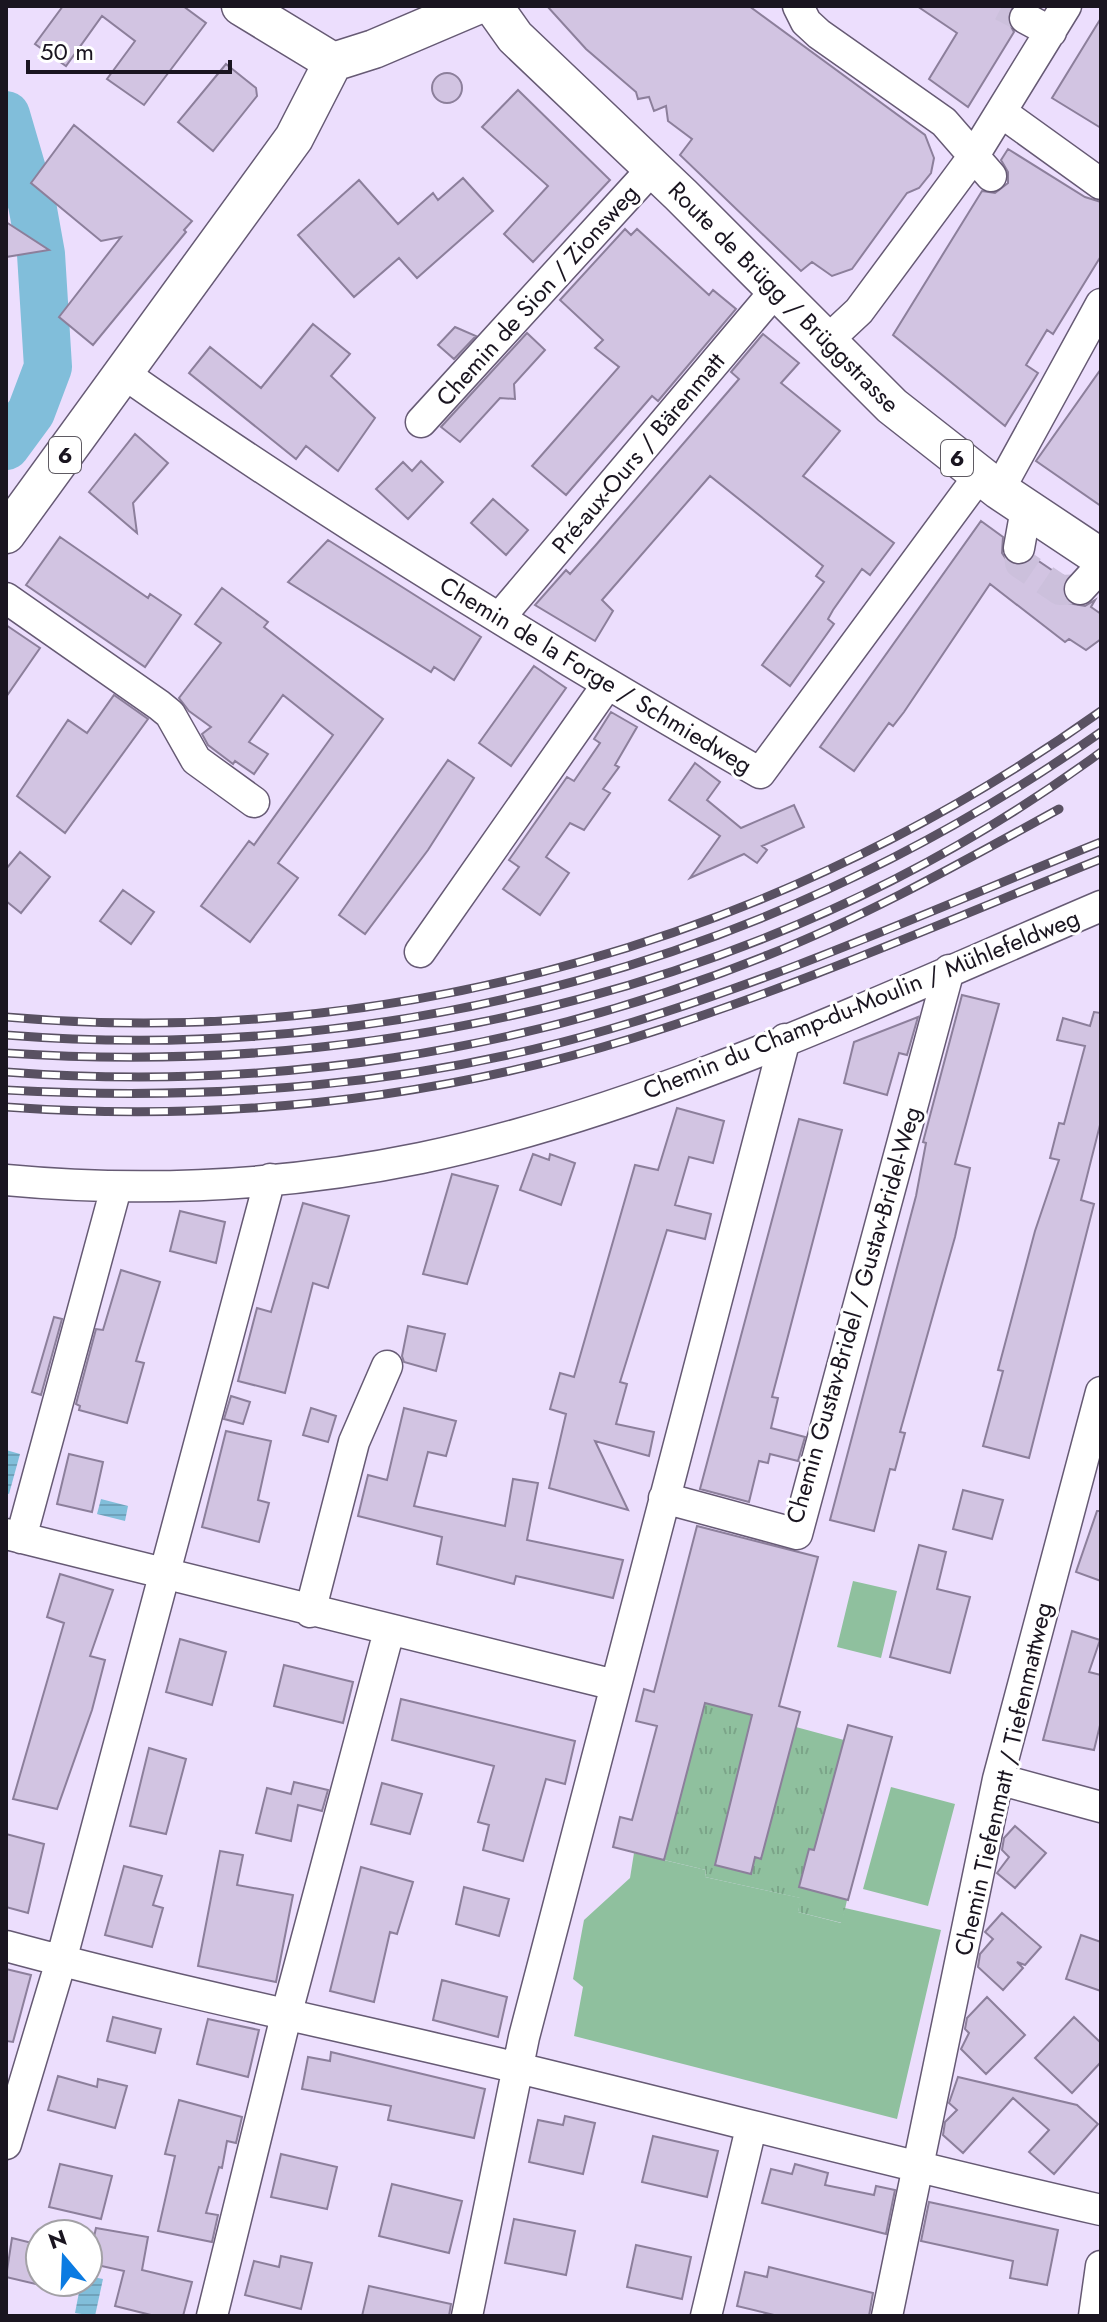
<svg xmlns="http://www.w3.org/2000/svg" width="1107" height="2322" font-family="Jost,sans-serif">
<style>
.grass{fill:url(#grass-tufts)}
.green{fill:#8fc09e}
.water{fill:url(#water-rules)}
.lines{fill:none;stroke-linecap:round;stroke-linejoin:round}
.river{stroke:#81beda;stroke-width:48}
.building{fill:#d2c4e2;stroke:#8c7f9b;stroke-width:2}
.minor-tunnel{stroke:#ccc0dc;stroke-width:30;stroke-dasharray:30 15;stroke-linecap:butt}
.minor-casing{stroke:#665a74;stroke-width:33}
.major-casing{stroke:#665a74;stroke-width:41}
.minor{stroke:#fff;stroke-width:30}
.major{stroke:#fff;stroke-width:38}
.rail-casing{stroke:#595162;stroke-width:9}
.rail{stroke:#fff;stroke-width:6;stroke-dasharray:18;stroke-linecap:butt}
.labels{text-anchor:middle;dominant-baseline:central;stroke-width:6;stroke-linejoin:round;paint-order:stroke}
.shield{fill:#fff;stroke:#5f5b63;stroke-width:2}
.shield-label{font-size:22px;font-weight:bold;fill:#1a1520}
.street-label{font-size:24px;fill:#1a1520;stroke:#fff}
</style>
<defs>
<pattern id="grass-tufts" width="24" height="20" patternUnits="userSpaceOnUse" patternTransform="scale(2)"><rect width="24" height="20" fill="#8fc09e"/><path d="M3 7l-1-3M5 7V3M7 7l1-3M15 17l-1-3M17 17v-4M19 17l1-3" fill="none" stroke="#7ba488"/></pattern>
<pattern id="water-rules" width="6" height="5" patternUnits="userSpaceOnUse" patternTransform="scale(2)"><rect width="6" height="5" fill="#81beda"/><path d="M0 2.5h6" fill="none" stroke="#6fa2bb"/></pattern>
</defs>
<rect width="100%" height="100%" fill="#ecdefd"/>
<path class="grass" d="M705,1703l47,12 -36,150 34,9 5,-17 6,2 35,-132 48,13 -30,110 -5,-1 -10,37 48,14 -5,23 -44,-11 2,-14 -95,-21 1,-7 -42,-10z"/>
<path class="green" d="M853,1581l44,10 -16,67 -44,-11z
M891,1787l64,17 -27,102 -65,-17z
M634,1853l72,17 -1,7 96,21 -3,14 43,11 4,-15 96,22 -44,189 -323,-83 9,-49 -10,-8 11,-59 46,-42z"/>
<path class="water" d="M6,1450l14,4 -11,40 -3,-1z
M101,1499l27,7 -3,15 -28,-7z
M88,2276l15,3 -8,37 -20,-3 6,-31h7z"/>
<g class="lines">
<path class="river" d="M6,115l26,89 9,50 7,113 -17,45 -25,34"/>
</g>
<path class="building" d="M63,6h120l23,17 -62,82 -37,-26 28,-38 -33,-25 -36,50 -31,-22z
M547,6h202l176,129 9,23 -3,15 -12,15 -12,5 -55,76 -20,7 -20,-14 -11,9 -121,-116 12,-16 -24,-18 -2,-15 -12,5 -5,-14 -11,2 -2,-7 -50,-43z
M917,6h95l-5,13 7,13 -46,75 -39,-28 28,-46z
M1101,18v110l-49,-30z
M226,64l30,24 1,8 -44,55 -35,-29z
M432 88a15 15 0 1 1 30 0a15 15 0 1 1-30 0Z
M518,90l92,90 -77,82 -29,-28 44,-48 -66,-59z
M74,125l118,96 -8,9 2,2 -93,113 -34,-28 62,-80 -20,4 -70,-58z
M1008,149l77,48 16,5v54l-48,78 -6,-4 -21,35 12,8 -33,53 -112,-91 89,-144 13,2 13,-10v-11l-7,-12z
M463,178l30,33 -76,67 -18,-20 -45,39 -56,-62 61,-55 39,44 35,-31 5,7z
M6,222l43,28 -43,7z
M625,229l6,6 6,-6 72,66 4,-5 23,19 -78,92 -6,-5 -86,99 -34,-29 87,-99 -24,-19 8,-8 -43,-40z
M313,324l37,30 -19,22 44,42 -37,53 -32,-25 -10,13 -107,-86 21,-26 51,41z
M455,327l21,9 -22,23 -16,-14z
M527,333l18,17 -31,34 1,15 -15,-1 -40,44 -19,-15z
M763,334l36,29 -18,20 59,48 -37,45 91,67 -24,32 -8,-6 -29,41 -5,9 6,5 -44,62 -28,-21 62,-83 -8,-6 7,-10 -113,-90 -108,124 11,11 -18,30 -60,-36 31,-35 4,4 25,-28 144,-167 -8,-7z
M1101,369v137l-65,-45z
M135,434l33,29 -35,40 4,30 -48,-41z
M421,461l22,21 -35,37 -32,-30 27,-27 9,9z
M493,499l35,31 -22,25 -35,-32z
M981,521l22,16 -1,16 6,9 16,3 10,-7 31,21 -2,15 5,9 17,3 10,-6 -4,7 10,7v25l-15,11 -17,-11 -4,3 -75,-58 -86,128 -11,14 -4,-3 -35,48 -34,-24z
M60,537l88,61 2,-4 31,21 -36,52 -119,-82z
M328,540l153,97 -27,43 -20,-13 -3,5 -143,-90z
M222,588l46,34 -4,5 119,92 -105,144 20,15 -48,64 -49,-36 48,-65 5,4 79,-110 -50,-40 -34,47 19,12 -14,20 -19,-13 -2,3 -25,-19 -6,-11 9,-7 -22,-16 -10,-13 42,-55 -26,-19z
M6,625l34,23 -34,49z
M534,666l32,22 -55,78 -32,-23z
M114,695l34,24 -83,114 -48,-37 51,-76 19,13z
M611,712l26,15 -22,38 4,2 -16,22 7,4 -26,37 -14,-7 -24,34 23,16 -29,42 -37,-26 16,-22 -10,-7 58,-83 7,4 26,-38 -6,-4z
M448,760l26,18 -46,72 -63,84 -26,-19z
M695,763l25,19 -13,18 34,28 53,-23 10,22 -42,19 5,4 -10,13 -13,-9 -54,24 30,-42 -51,-36z
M20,852l30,25 -29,36 -15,-12v-32z
M123,890l31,22 -23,32 -31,-23z
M962,995l37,9 -44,160 15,4 -15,69 -55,195 5,1 -10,37 -5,-1 -16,62 -44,-11 86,-324 10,-53 -3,-1z
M1094,1012l7,1v108l-20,79 13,4 -65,254 -46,-12 20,-75 -5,-1 37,-139 24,-71 -9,-2 9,-35 5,1 21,-78 -28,-6 6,-22 27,8z
M918,1017l-11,38 -8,-2 -12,42 -43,-12 10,-41z
M677,1108l47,13 -11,42 -24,-6 -14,48 36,9 -6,25 -38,-9 -47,152 7,2 -11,40 38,8 -5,24 -54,-15 33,69 -79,-22 17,-74 -16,-5 10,-36 14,4 61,-212 23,5z
M799,1119l43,11 -70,267 6,1 -7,30 34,9 -7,24 -28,-7 -2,9 -9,-2 -10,41 -49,-13z
M533,1154l16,6 1,-6 25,9 -14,42 -41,-15z
M452,1174l46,12 -31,98 -44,-10z
M303,1203l46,13 -21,72 -15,-5 -28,110 -47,-12 19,-73 14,4z
M180,1211l45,11 -9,41 -46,-12z
M121,1270l39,12 -24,79 8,2 -17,60 -48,-13 1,-4 -4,-2 20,-75 7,1z
M54,1317l8,2 -21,76 -9,-3z
M408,1326l37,8 -9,37 -32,-9 -2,-6z
M231,1396l19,6 -7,22 -19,-5z
M311,1408l25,8 -8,26 -25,-7z
M404,1408l52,13 -10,35 -18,-4 -14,54 91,20 8,-47 25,4 -11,57 96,20 -10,38 -97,-22 -2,8 -77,-20 5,-27 -84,-21 10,-41 19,5z
M226,1431l45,10 -13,59 11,3 -10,39 -57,-15z
M69,1454l34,8 -11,50 -35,-8z
M963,1490l40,10 -11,39 -39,-10z
M1097,1511h4v70l-25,-9z
M697,1526l121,31 -39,149 21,6 -39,147 -6,-2 -4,17 -36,-9 37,-150 -47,-12 -41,157 -51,-13 7,-30 12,3 25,-94 -21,-5 8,-32 10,3z
M919,1545l27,7 -9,37 33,8 -20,76 -60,-16z
M60,1574l53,16 -23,66 15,4 -13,50 -35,99 -44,-10 51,-176 -17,-6z
M1072,1631l28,9 -11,32 12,3v46l-7,29 -51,-10z
M180,1639l46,13 -14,53 -46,-13z
M284,1665l69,17 -10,41 -69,-17z
M401,1699l174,42 -10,43 -19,-5 -23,82 -40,-11 6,-25 -11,-3 16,-56 -102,-26z
M848,1725l44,12 -44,163 -49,-13 10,-38 5,1z
M149,1748l37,11 -20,75 -36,-8z
M294,1782l34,8 -6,21 -24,-6 -7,36 -35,-8 11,-45 24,6z
M382,1783l40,11 -12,40 -39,-10z
M1015,1826l31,27 -31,35 -18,-15 12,-16 -7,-7 2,-12z
M6,1834l38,10 -16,69 -22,-6z
M220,1851l23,4 -6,30 56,10 -17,87 -78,-16z
M124,1866l38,10 -9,29 10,3 -11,39 -47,-12z
M361,1867l52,15 -16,52 -7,-2 -16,70 -44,-11z
M464,1887l45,12 -10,37 -43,-12z
M1002,1913l39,34 -16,18 -8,-3 6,6 -20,22 -25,-23 2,-13 13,-15 -8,-7z
M1081,1935l20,7v49l-35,-12z
M6,1969l25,6 -18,67 -7,-1z
M442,1980l65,17 -9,40 -65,-17z
M987,1997l38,38 -39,39 -25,-25 8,-16 -4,-4 2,-11z
M113,2017l48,12 -6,24 -48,-12z
M1074,2017l27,26v19l-29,31 -37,-35z
M208,2019l51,11 -11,47 -51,-13z
M331,2052l154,37 -11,49 -86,-18 3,-14 -89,-17 6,-32 22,4z
M58,2076l39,11 1,-8 29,7 -12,42 -67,-18z
M958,2077l119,28 21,19 -44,50 -25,-22 20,-22 -36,-32 -50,55 -20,-18 2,-13 12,-12 -8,-7z
M179,2100l63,17 -6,26 -9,-2 -5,27 -3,-1 -13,46 12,2 -6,27 -54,-11 17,-75 -10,-2z
M565,2116l30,7 -12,51 -54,-12 9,-42 25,5z
M653,2136l65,15 -11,46 -65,-15z
M281,2154l56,13 -10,42 -56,-12z
M60,2164l52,12 -11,43 -52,-12z
M795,2164l33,9 -3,12 49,10 2,-9 19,4 -9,44 -124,-31 9,-34 21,5z
M392,2184l70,17 -13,52 -70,-17z
M929,2202l129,28 -11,55 -37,-7 3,-17 -92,-20z
M514,2219l61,12 -9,44 -61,-12z
M96,2228l52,9 -6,33 50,12 -9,34h-28l-40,-10 9,-35 -36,-8z
M12,2238l28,7v40l-34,-8z
M636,2245l55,12 -9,42 -55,-12z
M281,2256l31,7 -11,46 -56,-14 9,-34 25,6z
M769,2267l104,26 -4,23h-91l-41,-10 8,-34 22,5z
M369,2286l82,18 -2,12h-87z"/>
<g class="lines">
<path class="minor-tunnel" d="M1002,6l23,12
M1019,548l1,15 40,27 20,-1"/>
<defs>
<path id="minor" d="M798,6l8,16 13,12 125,88 47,54
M1025,18l26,14
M1001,112l100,72
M828,340l31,-29 114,-154 93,-151
M123,373c205,144 420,275 637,400l219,-297
M421,422l232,-254
M999,490l102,-186
M1019,548l7,-39
M1080,589l21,-23
M6,598l153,107 11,9 26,46 58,42
M500,617l276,-327
M420,952l187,-267
M6,1180c139,13 279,6 415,-22 230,-48 464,-160 680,-252
M664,1498l133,36 152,-564
M6,1534l609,151
M21,1538l95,-350
M310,1612l44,-170 33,-76
M998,1779l103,28
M6,1946c170,46 342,81 512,122 195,47 388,98 583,142
M6,2144l55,-183 209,-782
M212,2316l74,-300 103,-385
M467,2316l57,-279 261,-998
M706,2316l45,-188
M887,2316l111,-537 103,-387
M1094,2316l7,-50"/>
<path id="major" d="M241,6l92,56
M493,6l22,31 166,158 211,211 107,84 102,68
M333,62l41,-13 101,-43
M6,534l288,-396 39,-76"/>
</defs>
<use href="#minor" class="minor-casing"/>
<use href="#major" class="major-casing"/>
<use href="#minor" class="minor"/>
<use href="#major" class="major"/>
<defs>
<path id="rail" d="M6,1017c390,34 778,-80 1095,-306
M6,1035c392,31 774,-77 1095,-303
M6,1053c385,26 781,-70 1095,-301
M6,1072c261,20 519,-19 762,-117 101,-40 196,-94 291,-146
M6,1090c205,11 406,-3 604,-61 168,-49 329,-122 491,-187
M6,1107c211,15 424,-6 627,-69 159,-49 313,-117 468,-179"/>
</defs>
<use href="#rail" class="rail-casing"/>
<use href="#rail" class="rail"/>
</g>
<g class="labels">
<g class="shield">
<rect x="49" y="437" width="32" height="36" rx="6"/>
<rect x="941" y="440" width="32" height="36" rx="6"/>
</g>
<g class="shield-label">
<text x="65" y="455">6</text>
<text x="957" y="458">6</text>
</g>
<g class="street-label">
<text transform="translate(537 295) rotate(-48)">Chemin de Sion / Zionsweg</text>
<text transform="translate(784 297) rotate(45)">Route de Brügg / Brüggstrasse</text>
<text transform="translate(638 453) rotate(-50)">Pré-aux-Ours / Bärenmatt</text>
<text transform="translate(596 675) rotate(31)">Chemin de la Forge / Schmiedweg</text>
<text transform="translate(861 1004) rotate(-22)">Chemin du Champ-du-Moulin / Mühlefeldweg</text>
<text transform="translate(853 1315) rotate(-74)">Chemin Gustav-Bridel / Gustav-Bridel-Weg</text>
<text transform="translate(1003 1779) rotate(-77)">Chemin Tiefenmatt / Tiefenmattweg</text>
</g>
</g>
<rect width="1107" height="2322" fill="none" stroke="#1a1520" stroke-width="16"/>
<g transform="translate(64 2258) rotate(341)"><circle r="38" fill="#ffffff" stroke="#a3a1a6" stroke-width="2"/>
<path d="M0-6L14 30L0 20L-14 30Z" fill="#0b7be2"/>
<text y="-12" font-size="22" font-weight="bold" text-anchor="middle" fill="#1a1520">N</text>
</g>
<path d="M28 60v12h202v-12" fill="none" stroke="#1a1520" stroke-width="4"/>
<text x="40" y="60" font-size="24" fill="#1a1520" stroke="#ffffff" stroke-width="6" paint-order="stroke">50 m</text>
</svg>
